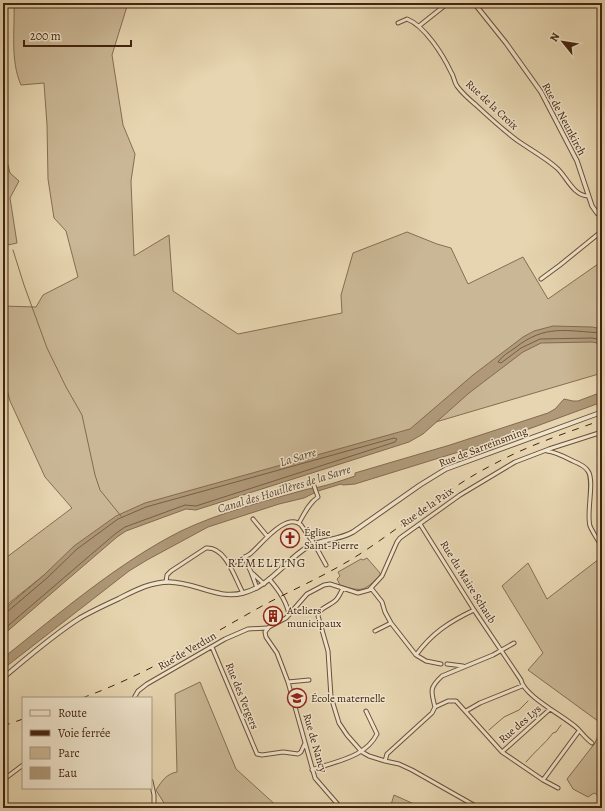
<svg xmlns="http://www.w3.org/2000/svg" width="605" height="811" font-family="Alegreya,serif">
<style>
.green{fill:#cab795;stroke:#866e52}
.water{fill:#af9979;stroke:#846a4f}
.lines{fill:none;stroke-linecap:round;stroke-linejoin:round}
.shore{stroke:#795e44;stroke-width:1}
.stream{stroke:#846a4f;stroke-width:1}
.minor-casing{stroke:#6c5037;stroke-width:5}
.tertiary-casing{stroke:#6c5037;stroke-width:5.5}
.minor{stroke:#efe4cc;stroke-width:3}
.tertiary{stroke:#efe4cc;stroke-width:3.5}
.rail{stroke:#43240f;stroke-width:1;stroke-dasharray:7 7;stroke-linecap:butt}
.labels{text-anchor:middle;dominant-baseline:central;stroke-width:3;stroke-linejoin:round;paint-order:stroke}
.street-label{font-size:11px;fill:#43240f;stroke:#efe4cc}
.poi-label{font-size:11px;fill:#43240f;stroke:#efe4cc;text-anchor:start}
.water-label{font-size:12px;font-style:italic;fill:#63472f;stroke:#efe4cc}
.quarter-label{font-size:13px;letter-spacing:1px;fill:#43240f;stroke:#efe4cc}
</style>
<rect width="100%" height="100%" fill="#e6d5b0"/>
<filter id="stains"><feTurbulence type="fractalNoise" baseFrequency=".005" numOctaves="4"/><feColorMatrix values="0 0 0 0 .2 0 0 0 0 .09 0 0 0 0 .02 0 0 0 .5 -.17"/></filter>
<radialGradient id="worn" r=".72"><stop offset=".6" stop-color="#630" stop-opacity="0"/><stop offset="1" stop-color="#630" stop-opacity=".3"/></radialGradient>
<path class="green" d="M14,3h114l-16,52 11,70 12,29 -4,27 3,75 35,-21 4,56 65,43 104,-21 -1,-18 12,-42 54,-21 30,12 14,4 17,36 55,-27 25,42 50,-35 4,-1v110l-234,69 -226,64 -98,69 -41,33v-48l69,-52 -27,-31 -35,-76 -7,-26v-69l33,1 7,-12 35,-18 -12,-46 -12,-13 -6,-39 -1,-54 -3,-42 -23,2c-11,-25 -6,-55 -7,-82z
M3,99l3,37 -1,18 5,19 9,8 -9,17 7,45 -14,3z
M367,558l13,15v2c-16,17 -18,17 -40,10l-3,-6 3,-3 -2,-4 23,-13 2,1z
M599,559l3,3v162l-74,-54 15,-17 -41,-67 26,-23 19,36z
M200,682l36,87 43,39h-117l2,-5 -8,-13c6,-9 10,-16 21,-18l-2,-78z
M602,726v71l-8,-4 -6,4 -15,-8 -6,-10 28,-36z
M394,795l29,13h-33z"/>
<path class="water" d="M553,326l39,1 10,2v15l-10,-2 -51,1 -18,9 -54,41 -46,41 -14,8 -213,68 -10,-1 -60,22 -9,6 -114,98v-25l41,-35 30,-29 42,-30 29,-13 265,-74 63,-54 50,-38 11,-6z
M602,392v10l-95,35 -152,47 -12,1 -2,-1 -23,7 -14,7 -25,6 -71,23 -61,33 -18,11 -126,98v-11c57,-45 113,-94 178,-127 40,-19 84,-30 127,-42 16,-2 32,-8 47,-13v-3l95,-28 98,-32 7,-4 9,-10 9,2h5z"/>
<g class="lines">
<path class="shore" d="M602,333c-36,-2 -57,-9 -87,15 -6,4 -13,8 -17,14l3,1 20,-15 19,-9 52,-1 10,2
M3,613l4,-1 40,-34 30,-29 41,-30 28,-12 248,-69 3,1 -2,3 -199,64 -11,-1 -60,22 -10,7 -112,96"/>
<path class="stream" d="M13,250l11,35 23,63 19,39 16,28 13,60 5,15 21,26
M489,730l15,-13 15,-7 9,-9
M526,762c9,-11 19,-18 27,-29l3,-1 5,-7"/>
<defs>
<path id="minor" d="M398,23l9,-4c18,7 36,36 44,53 3,4 3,10 6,14 5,7 13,14 19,19 14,13 27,25 42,36 13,9 28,17 40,28 9,9 16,27 30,27
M419,26l29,-23
M541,279l19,-14 42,-34
M547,451c9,1 18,6 26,10 5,2 12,5 15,10 7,10 -2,41 2,55 3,7 8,14 12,21
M253,519l14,17
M299,523c5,-9 10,-20 19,-26l-5,-14
M420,524l54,86 47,70c3,16 43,36 56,48 5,5 9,11 15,15
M244,557l7,15
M230,565c6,-4 14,-7 20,-11 10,-8 36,-43 51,-29l14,20 11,20
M269,579c9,10 18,23 20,36
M166,582l1,-7 4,-4 35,-23c20,-2 29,31 37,45
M257,588l-6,-16 13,12
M343,588c-2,4 -4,9 -7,12 -6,6 -16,7 -18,16l10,35 3,46 8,26 8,12 15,17 7,4 16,5 14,3 13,6 67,38
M371,588l11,14 3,10 6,11 25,32 10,6 15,3
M375,631l16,-8
M265,632l4,-5 17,-9 21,-24 17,-9 6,-1 28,9 11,-3 13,-14 15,-34 3,-4 60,-43 55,-33 34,-13 53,-17
M265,632l1,5 11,16 11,29 27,96 26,30
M212,647l45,107 5,1 21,-3 15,2 3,-2 4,-9
M416,655c16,-22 33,-33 58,-45
M447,664l16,2
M288,682l21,-2
M134,698l4,-7 9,-7 78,-45 23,-10 19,-1
M435,707l13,-6h8l46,51 41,28 15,8
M435,707c-4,-16 -6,-19 7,-31l51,-21 21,-12
M466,711l14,-8 42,-17
M502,752l48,-43
M385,761l2,-7 45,-41 3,-6
M312,770c23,-9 53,-12 65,-36l-11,-23
M3,780l20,-15
M543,780l36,-49
M151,781l3,14v13"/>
<path id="tertiary" d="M474,3l32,40 35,49 36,69 15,45 5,7 5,4
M3,678c25,-21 50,-43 77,-60 12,-7 25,-13 38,-19 16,-8 32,-17 51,-17 26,0 49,18 74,11 28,-7 42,-33 66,-47 14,-7 30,-6 44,-14l67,-47 26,-16 156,-57"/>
</defs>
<use href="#minor" class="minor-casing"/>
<use href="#tertiary" class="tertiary-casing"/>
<use href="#minor" class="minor"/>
<use href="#tertiary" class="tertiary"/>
<path class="rail" d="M82,698c64,-23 121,-59 180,-92 34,-18 69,-33 101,-54 44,-29 85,-65 133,-89 33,-18 70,-30 106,-43
M3,726l20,-7"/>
</g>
<defs>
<symbol id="church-ring" viewBox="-11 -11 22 22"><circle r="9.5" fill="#efe4cc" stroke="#8f2418" stroke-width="1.5"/><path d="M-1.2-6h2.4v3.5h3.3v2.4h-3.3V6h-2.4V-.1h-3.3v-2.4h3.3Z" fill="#8f2418"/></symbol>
<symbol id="building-ring" viewBox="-11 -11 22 22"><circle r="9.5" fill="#efe4cc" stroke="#8f2418" stroke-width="1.5"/><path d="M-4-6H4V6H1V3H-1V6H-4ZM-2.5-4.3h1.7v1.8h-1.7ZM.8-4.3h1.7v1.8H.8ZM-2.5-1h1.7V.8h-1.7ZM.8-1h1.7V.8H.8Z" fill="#8f2418"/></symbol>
<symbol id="school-ring" viewBox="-11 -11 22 22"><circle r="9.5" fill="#efe4cc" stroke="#8f2418" stroke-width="1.5"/><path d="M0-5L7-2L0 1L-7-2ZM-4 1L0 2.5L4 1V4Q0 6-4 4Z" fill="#8f2418"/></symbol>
</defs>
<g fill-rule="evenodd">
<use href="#church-ring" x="279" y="527" width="22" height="22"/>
<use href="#building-ring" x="262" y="605" width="22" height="22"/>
<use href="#school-ring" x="286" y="687" width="22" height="22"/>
</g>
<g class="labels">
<g class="street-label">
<text transform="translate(492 105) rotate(43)">Rue de la Croix</text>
<text transform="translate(564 119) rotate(62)">Rue de Neunkirch</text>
<text transform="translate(483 447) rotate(-21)">Rue de Sarreinsming</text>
<text transform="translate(427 507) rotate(-35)">Rue de la Paix</text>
<text transform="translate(468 582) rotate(58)">Rue du Maire Schaub</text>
<text transform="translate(187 651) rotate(-30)">Rue de Verdun</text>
<text transform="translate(242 696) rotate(68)">Rue des Vergers</text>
<text transform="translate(520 724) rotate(-41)">Rue des Lys</text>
<text transform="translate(315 743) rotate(74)">Rue de Nancy</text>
</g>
<g class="poi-label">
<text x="304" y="532">Église<tspan x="304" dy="13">Saint-Pierre</tspan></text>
<text x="287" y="610">Ateliers<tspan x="287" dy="13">municipaux</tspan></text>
<text x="311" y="698">École maternelle</text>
</g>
<g class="water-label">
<text transform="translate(298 457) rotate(-17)">La Sarre</text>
<text transform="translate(284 489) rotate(-17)">Canal des Houillères de la Sarre</text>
</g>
<g class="quarter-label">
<text x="267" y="562">RÉMELFING</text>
</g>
</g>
<rect width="605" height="811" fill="none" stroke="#e6d5b0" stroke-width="16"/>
<rect x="4" y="4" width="597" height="803" fill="none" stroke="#43240f" stroke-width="2"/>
<rect x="8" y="8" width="589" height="795" fill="none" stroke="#43240f"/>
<rect x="22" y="697" width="130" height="92" fill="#efe4cc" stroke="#aa9780"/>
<rect x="30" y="710" width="20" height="6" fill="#efe4cc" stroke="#aa9780"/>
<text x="58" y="717" font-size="12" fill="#43240f">Route</text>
<rect x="30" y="730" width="20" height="6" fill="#43240f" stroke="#aa9780"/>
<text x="58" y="737" font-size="12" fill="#43240f">Voie ferrée</text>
<rect x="30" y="747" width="20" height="12" fill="#cab795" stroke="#aa9780"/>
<text x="58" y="757" font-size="12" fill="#43240f">Parc</text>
<rect x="30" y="767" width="20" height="12" fill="#af9979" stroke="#aa9780"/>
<text x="58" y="777" font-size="12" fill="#43240f">Eau</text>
<g transform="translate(563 42) rotate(300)" stroke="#efe4cc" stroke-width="3" paint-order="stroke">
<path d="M0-3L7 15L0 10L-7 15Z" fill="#43240f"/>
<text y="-6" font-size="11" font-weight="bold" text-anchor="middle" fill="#43240f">N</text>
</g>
<path d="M24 40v6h107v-6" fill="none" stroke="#43240f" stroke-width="2"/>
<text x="30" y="40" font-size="12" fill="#43240f" stroke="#efe4cc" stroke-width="3" paint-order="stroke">200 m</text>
<rect width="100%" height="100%" filter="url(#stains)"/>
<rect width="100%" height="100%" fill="url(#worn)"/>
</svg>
